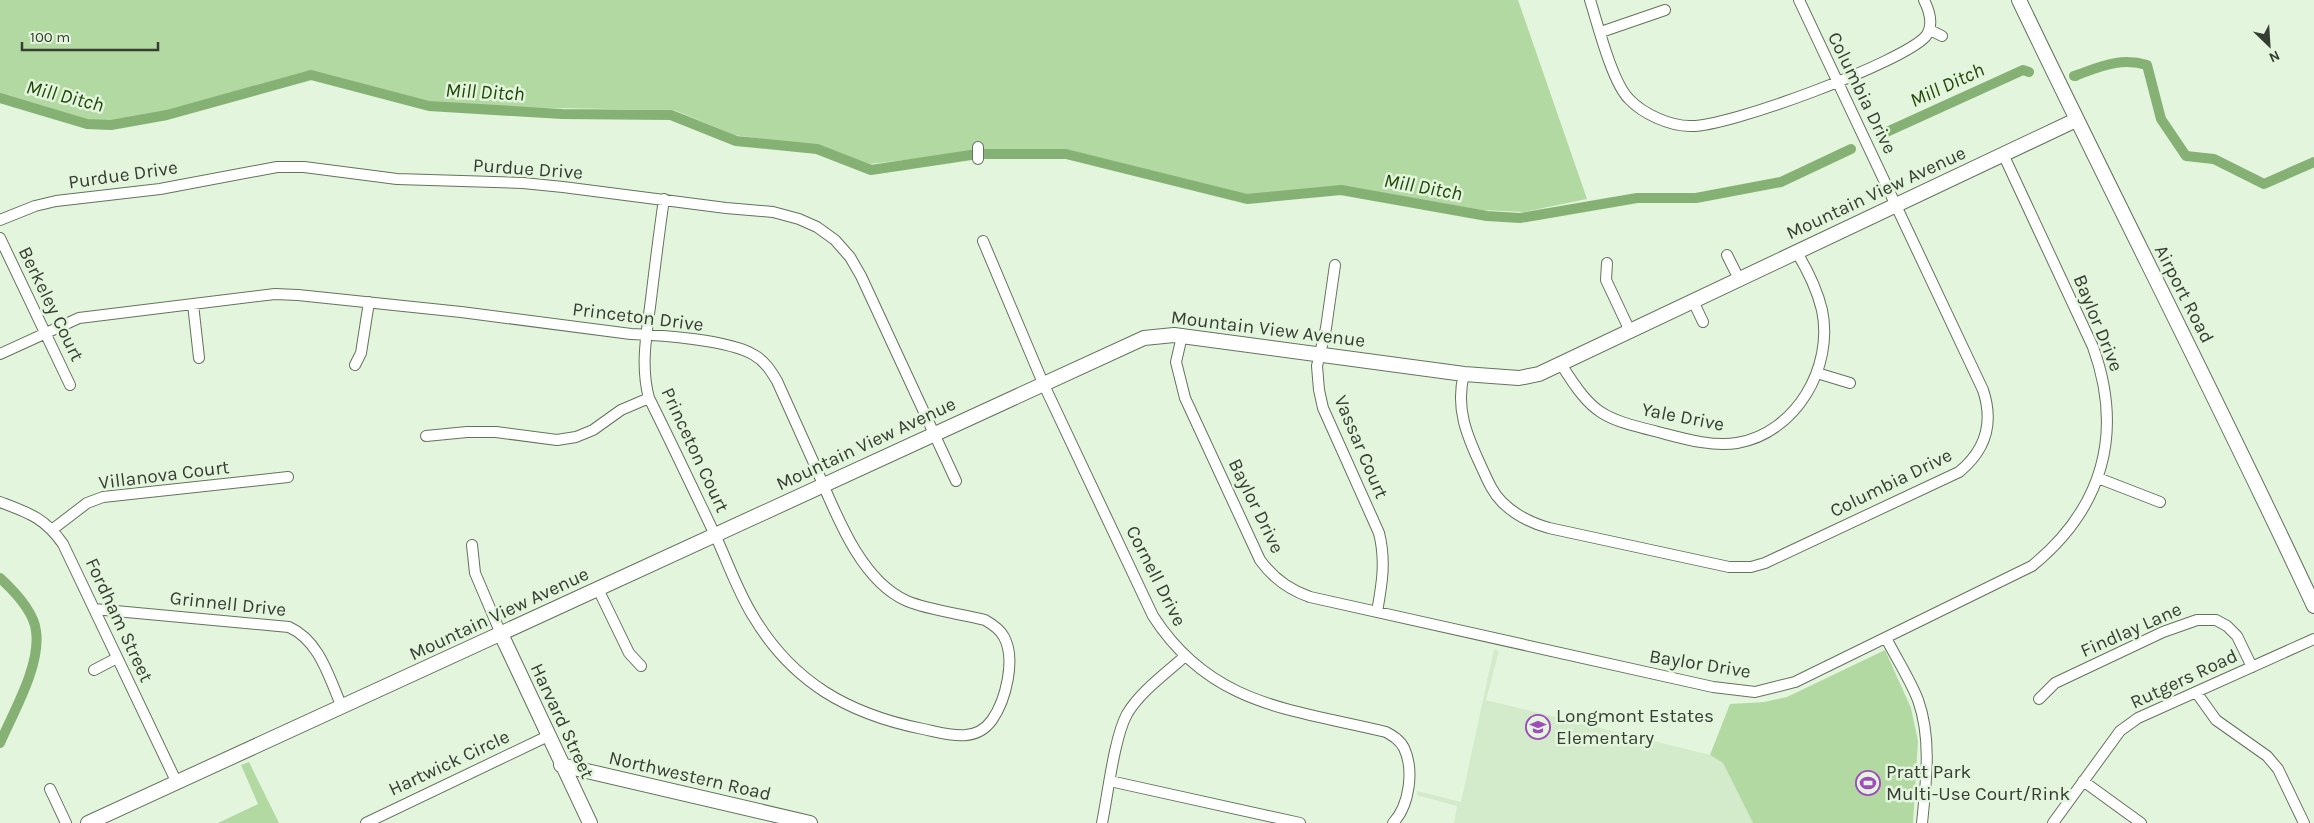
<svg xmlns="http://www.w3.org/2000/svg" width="2314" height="823" font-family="Karla,sans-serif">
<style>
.built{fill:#d4ebcb}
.green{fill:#b3d9a2}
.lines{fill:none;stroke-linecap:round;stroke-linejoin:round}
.canal{stroke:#86b174;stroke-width:10}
.street-casing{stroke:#64735d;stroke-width:12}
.secondary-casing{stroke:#64735d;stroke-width:16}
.street{stroke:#fff;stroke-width:10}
.secondary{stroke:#fff;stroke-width:14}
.labels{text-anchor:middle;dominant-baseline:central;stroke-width:5;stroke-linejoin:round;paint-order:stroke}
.street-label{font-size:19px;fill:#363d33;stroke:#e3f5dc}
.poi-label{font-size:19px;fill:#363d33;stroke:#e3f5dc;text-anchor:start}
.water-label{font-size:20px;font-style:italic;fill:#204705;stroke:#e3f5dc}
</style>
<rect width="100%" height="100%" fill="#e3f5dc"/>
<path class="built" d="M1494,649l5,2 -13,49 224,55 13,8 30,60h-299l3,-17 -40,-11v-4l44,11z"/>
<path class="green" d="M0,0h1518l69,199 -63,13 -43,-2 -139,-24 -95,9 -178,-44 -77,-1 -122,14 -56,-18 -80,-11 -60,-25 -184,-3 -71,-6 -111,-29 -144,42 -53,7h-20l-91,-27z
M1885,650l26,58 7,33 -5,82h-160l-30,-60 -13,-8 20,-51 34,-2 23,-5z
M249,762l30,61h-61l40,-19 -17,-39z"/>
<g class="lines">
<path class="canal" d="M2076,76h-2c26,-9 46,-19 73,-11l14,54 25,37 28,3 50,25 50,-22
M0,98l87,26 24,1 56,-10 144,-40 118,31 133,8 109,1 65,26 81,8 54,21 100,-15
M1880,135l143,-65 6,2
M985,154h81l181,45 94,-9 146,26 33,2 117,-20h59l85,-16 70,-33
M0,578c13,12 34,34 36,53 5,34 -22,80 -36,112"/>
<defs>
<path id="street" d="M1590,0c8,25 22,82 39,99 14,15 41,27 61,27 36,2 214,-64 236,-90 8,-11 3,-26 -2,-36
M1930,30l12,6
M1601,32l64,-22
M978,159v-12
M0,220l35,-14 21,-5 104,-12 117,-22h27l93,12 126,4 40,4 163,21 47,4 26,7 18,8 18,13 15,17 11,19 95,205
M0,238l70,147
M983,241l60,142 110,233c58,90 138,93 233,116 7,4 14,8 18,16 10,21 6,57 -11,75
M1727,255l12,24
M1607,263l-1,17 24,51
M1335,265l-9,63 -9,38 2,24 4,18 56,125c7,28 3,51 -2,79
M1693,301l10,21
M193,304l6,54
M1182,336l-6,26 9,36 75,162c13,18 29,30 50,37l403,90 42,5 40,-10 237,-116c71,-58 92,-133 61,-219l-90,-193
M0,354l79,-36 196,-24 23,1 163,17 170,22c30,1 99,6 123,21 11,6 17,16 23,26 12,27 24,53 36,80 20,45 45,119 94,140 21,9 55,13 78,19 7,4 15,9 19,17 12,22 2,63 -12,83 -17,24 -45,14 -69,9 -75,-15 -131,-47 -170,-113 -15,-24 -25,-53 -37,-79 -22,-46 -44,-93 -67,-139 -9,-33 -2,-66 2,-99 4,-33 8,-66 13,-100
M1561,364c33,53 42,54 101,69 23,6 51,14 75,10 59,-10 97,-76 85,-133 -5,-21 -15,-41 -26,-59
M355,365l6,-12 8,-51
M1817,373l33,10
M1464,374c-9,34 3,62 17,92 6,13 11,26 21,36 13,13 29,21 47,26l180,39h22l14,-4 194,-91c27,-22 35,-49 24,-82l-184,-390
M426,436l41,-4h29l61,8 19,-3 17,-7 28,-20 28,-12
M2098,478l62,24
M0,502c29,11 45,16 63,42l114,239
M53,529l34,-26 16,-6 185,-20
M472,545l3,28 26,61
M598,589l31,64 12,13
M94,609l195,18c31,14 40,51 53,80
M1886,638c10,20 24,41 32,62 14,39 8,83 4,123
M94,670l23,-12
M2196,692l20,28 51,36 11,13 26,54
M2039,699l16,-16 108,-51 34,-12h19l11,6 10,10 15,31
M1110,781l190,42
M2083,781l58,42
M50,789l16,34
M366,823l182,-87
M1102,823c6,-29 12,-85 25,-109 13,-22 38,-40 57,-57
M2053,823l67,-92 18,-13 176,-79"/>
<path id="secondary" d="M2019,0c97,203 200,402 295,606
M501,634l89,189
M561,765l249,58
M88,823l1056,-485 30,-3 290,39 55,4 20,-4 537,-254"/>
</defs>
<use href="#street" class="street-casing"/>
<use href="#secondary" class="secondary-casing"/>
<use href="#street" class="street"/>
<use href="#secondary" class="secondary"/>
</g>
<defs>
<symbol id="school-ring" viewBox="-11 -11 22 22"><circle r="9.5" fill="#e3f5dc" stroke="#9f4dbc" stroke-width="1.5"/><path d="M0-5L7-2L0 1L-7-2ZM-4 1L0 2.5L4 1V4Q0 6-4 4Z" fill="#9f4dbc"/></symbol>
<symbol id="stadium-ring" viewBox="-11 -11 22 22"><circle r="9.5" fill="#e3f5dc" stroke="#9f4dbc" stroke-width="1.5"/><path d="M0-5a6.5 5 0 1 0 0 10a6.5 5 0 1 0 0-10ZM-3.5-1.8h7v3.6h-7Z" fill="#9f4dbc"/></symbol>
</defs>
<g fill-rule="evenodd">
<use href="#school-ring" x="1524" y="713" width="28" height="28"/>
<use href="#stadium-ring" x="1854" y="769" width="28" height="28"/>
</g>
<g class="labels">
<g class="street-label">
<text transform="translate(1862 93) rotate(64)">Columbia Drive</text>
<text transform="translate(528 169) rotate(4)">Purdue Drive</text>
<text transform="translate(123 175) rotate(-8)">Purdue Drive</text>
<text transform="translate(1876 193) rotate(-25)">Mountain View Avenue</text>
<text transform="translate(2184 294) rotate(63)">Airport Road</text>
<text transform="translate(51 304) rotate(64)">Berkeley Court</text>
<text transform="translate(638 317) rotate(7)">Princeton Drive</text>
<text transform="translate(2098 323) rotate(68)">Baylor Drive</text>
<text transform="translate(1268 329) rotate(7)">Mountain View Avenue</text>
<text transform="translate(1683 417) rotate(11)">Yale Drive</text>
<text transform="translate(866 444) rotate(-25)">Mountain View Avenue</text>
<text transform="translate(1361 447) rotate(67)">Vassar Court</text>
<text transform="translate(695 450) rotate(65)">Princeton Court</text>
<text transform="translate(164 475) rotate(-7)">Villanova Court</text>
<text transform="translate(1891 483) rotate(-26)">Columbia Drive</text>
<text transform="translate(1256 506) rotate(64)">Baylor Drive</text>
<text transform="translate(1156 576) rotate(63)">Cornell Drive</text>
<text transform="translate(228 604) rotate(6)">Grinnell Drive</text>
<text transform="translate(499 614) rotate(-25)">Mountain View Avenue</text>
<text transform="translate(119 620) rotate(65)">Fordham Street</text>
<text transform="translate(2131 630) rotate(-24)">Findlay Lane</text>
<text transform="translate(1700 664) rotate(9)">Baylor Drive</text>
<text transform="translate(2184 679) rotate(-25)">Rutgers Road</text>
<text transform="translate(562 721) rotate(65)">Harvard Street</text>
<text transform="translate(449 763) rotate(-25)">Hartwick Circle</text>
<text transform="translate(690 776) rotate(13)">Northwestern Road</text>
</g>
<g class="poi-label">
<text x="1556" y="716">Longmont Estates<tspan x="1556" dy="22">Elementary</tspan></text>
<text x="1886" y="772">Pratt Park<tspan x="1886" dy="22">Multi-Use Court/Rink</tspan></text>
</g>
<g class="water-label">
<text transform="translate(1947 85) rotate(-25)">Mill Ditch</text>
<text transform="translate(485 92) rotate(3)">Mill Ditch</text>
<text transform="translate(65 96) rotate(14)">Mill Ditch</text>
<text transform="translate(1423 187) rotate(10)">Mill Ditch</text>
</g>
</g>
<g transform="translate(2269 45) rotate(155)" stroke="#e3f5dc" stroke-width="4" paint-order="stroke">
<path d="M0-4L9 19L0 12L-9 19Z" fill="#363d33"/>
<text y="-8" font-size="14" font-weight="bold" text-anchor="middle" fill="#363d33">N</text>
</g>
<path d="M22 42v8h136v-8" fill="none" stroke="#363d33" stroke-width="2.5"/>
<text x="30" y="42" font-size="15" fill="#363d33" stroke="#e3f5dc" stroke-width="4" paint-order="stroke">100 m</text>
</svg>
